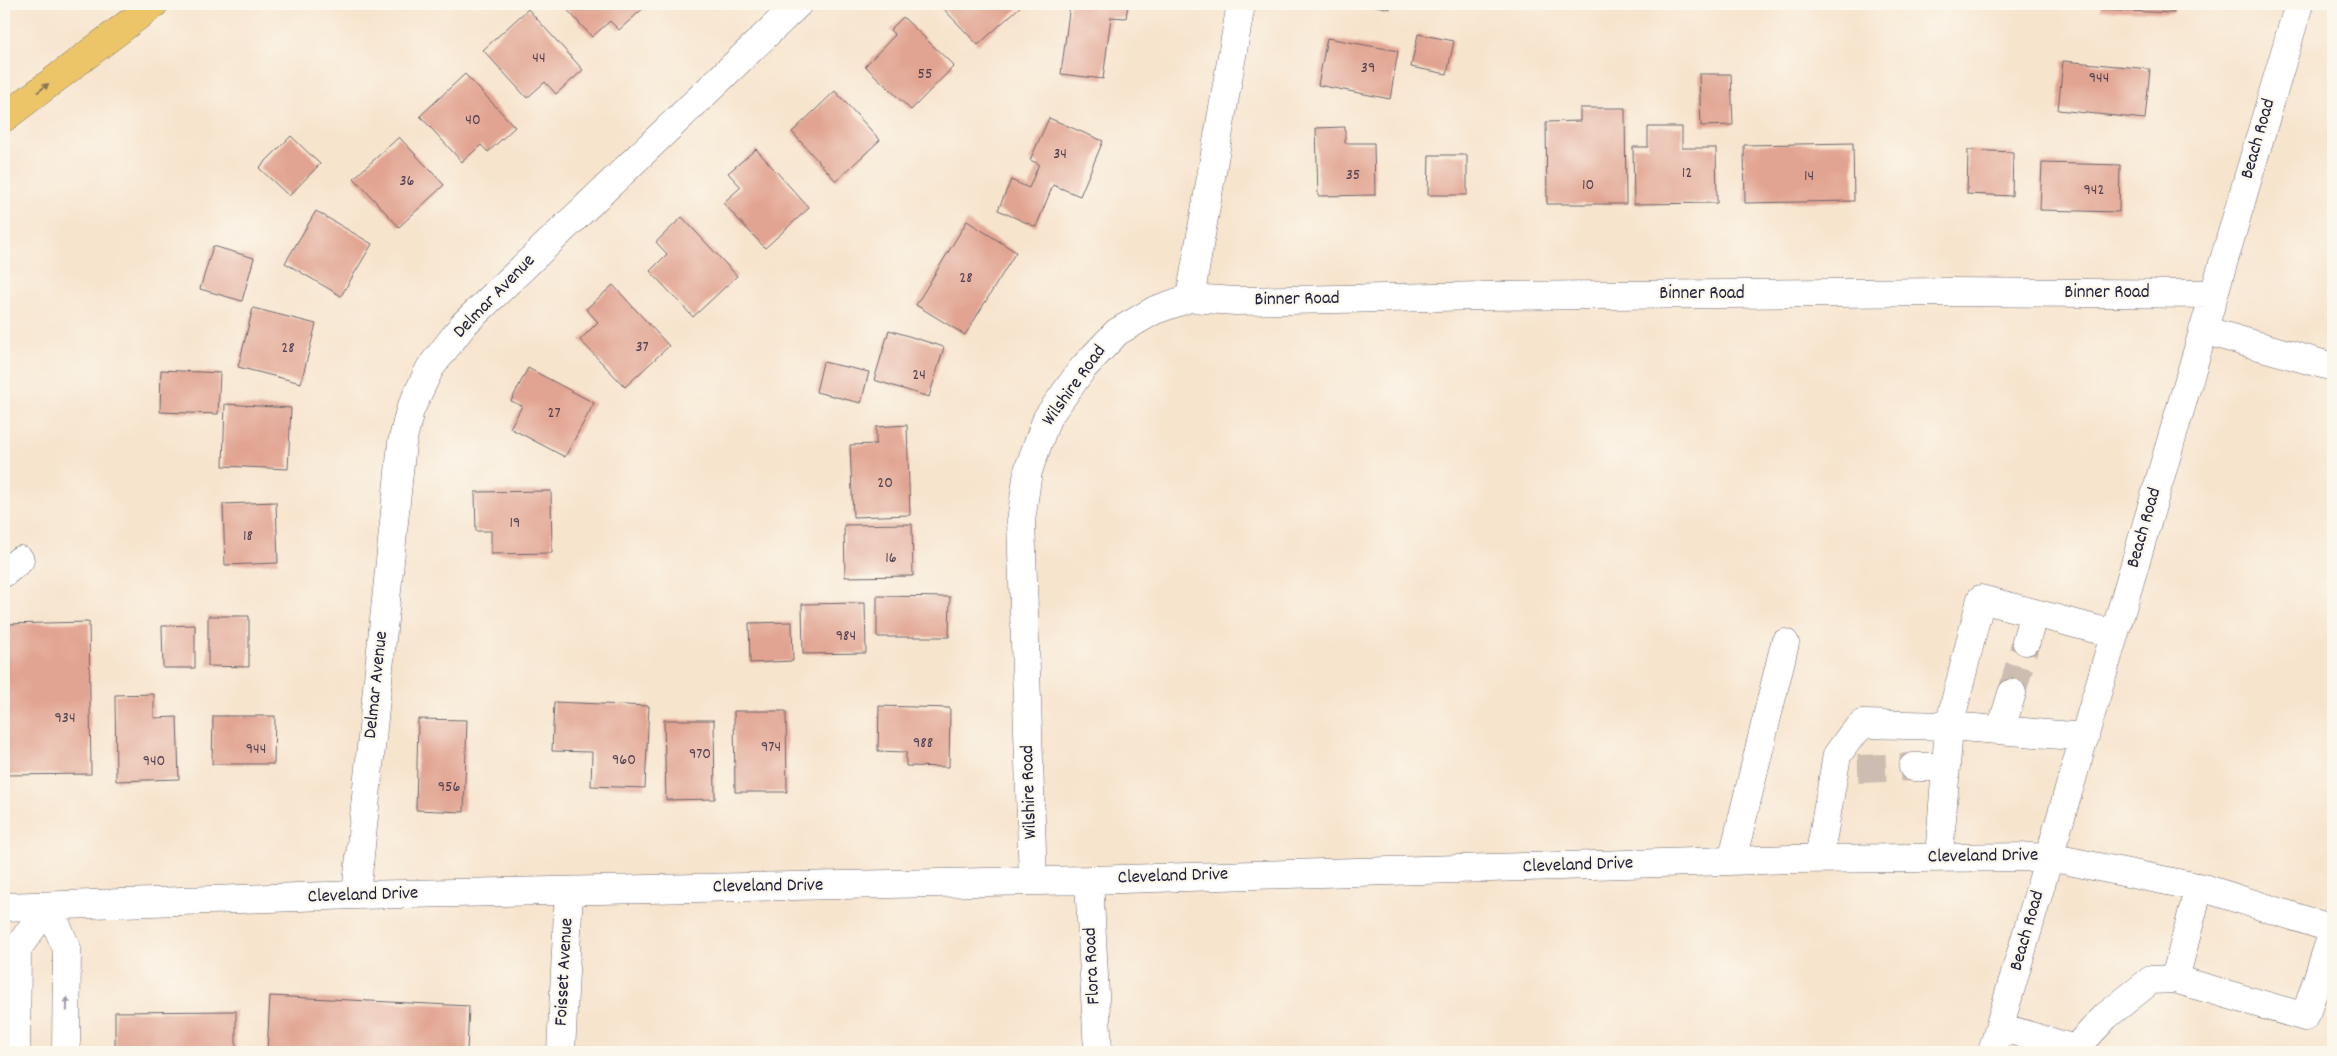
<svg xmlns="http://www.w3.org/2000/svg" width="2337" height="1056" font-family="Dekko,sans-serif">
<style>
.building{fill:#e2a492}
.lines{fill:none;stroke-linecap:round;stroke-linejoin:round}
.minor-tunnel{stroke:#ccbdb0;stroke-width:28;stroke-dasharray:28 14;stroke-linecap:butt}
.minor-casing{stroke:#6d666e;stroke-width:29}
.highway-casing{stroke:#6d666e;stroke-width:29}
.minor{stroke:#fff;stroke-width:28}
.highway{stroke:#edc569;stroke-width:28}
.oneway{fill:#887452}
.oneway2{fill:#9c9ca7}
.labels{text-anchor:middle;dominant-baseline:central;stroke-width:4.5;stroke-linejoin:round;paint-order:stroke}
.number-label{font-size:16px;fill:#524251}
.street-label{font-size:19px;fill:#22223b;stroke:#fbf7ec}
</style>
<rect width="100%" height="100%" fill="#fbf7ec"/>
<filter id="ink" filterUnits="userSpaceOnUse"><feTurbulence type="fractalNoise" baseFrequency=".02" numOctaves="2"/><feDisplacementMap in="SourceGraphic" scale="10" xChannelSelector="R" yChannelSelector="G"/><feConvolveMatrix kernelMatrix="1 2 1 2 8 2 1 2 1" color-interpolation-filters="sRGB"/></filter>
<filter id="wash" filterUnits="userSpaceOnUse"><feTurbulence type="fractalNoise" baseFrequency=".0096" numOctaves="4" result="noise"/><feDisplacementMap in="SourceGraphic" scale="20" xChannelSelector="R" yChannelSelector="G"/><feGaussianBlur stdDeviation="1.12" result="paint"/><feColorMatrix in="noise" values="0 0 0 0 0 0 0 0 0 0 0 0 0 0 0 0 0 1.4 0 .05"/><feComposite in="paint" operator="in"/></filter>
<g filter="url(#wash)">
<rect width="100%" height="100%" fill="#f7e4cd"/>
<g id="blocks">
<path class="building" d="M562,4h84l1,1 -28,25 -9,-9 -18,16z
M939,4h81l2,1 -44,40z
M1070,4h58l-2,14 -15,-1 -8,62 -42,-5z
M1367,4h24l-1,5z
M2101,4h73v9l-74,-3z
M528,9l55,61 -27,24 -11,-12 -18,16 -44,-48z
M903,17l51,49 -43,44 -46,-44 30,-31 -5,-5z
M1418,34l36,7 -7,33 -36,-7z
M1327,38l71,13 -8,48 -72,-14z
M2063,61l87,8 -5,50 -87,-9z
M465,74l50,53 -27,25 -7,-7 -19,17 -42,-46z
M1699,74h32l2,51 -32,1z
M835,91l45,49 -44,41 -44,-49z
M1580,108h45l1,96h-79l-1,-82 34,-1z
M1049,118l54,23 -23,55 -27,-11 -17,42 -38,-17 13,-30 18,8 10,-24 -9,-4z
M1345,127v16h29l1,52 -57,1 -2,-68z
M1648,127h34v21h34l1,55 -83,1 -1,-57h15z
M291,136l29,28 -31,32 -30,-28z
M399,137l45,48 -45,42 -45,-49z
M1853,143l1,58 -109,2 -1,-58z
M756,149l53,59 -44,40 -42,-45 18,-16 -13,-14z
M1968,150l45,2 -1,44 -45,-2z
M1429,155h38v40h-39z
M2042,163l78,2 -1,47 -79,-2z
M316,211l56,33 -31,52 -56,-33z
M682,217l55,59 -44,41 -43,-46 17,-17 -11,-12z
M967,221l49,31 -51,83 -49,-30z
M213,246l41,12 -12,43 -42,-12z
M613,285l56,61 -44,41 -45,-47 18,-18 -12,-13z
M253,308l63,16 -15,59 -63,-16z
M889,330l55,17 -15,50 -55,-17z
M823,362l46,10 -8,31 -45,-11z
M528,368l66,35 -29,54 -55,-29 12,-22 -11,-5z
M161,370l59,3 -2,41 -58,-2z
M225,404l66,4 -3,61 -65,-3z
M907,425l3,90 -57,2 -3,-72 26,-1v-17z
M551,491l1,62 -61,1v-23h-15l-1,-39z
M276,502l2,61 -53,2 -2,-61z
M912,524l1,52 -68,1 -1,-52z
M877,596l73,1 -1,40h-72z
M865,603l1,50 -63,1 -1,-50z
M208,616h41v51l-41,-1z
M89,622l2,152 -86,1 -1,-151z
M792,622l1,39 -43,2 -1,-40z
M195,625v43h-32l-1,-42z
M154,694v24l23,-1 2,62 -63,2 -1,-86z
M554,702l95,4 -4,82 -54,-2 1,-34 -40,-1z
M879,706l71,2 -1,59 -43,-1v-14l-28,-1z
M734,711h52l1,81h-52z
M213,716h62l-1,48h-62z
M418,719l49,1 -3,92 -48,-2z
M664,720h50l1,79 -49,1z
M270,996l199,10 -2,46h-200z
M236,1011v41h-121v-40z"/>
</g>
</g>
<g filter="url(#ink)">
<use href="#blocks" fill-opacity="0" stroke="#6d666e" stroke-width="1"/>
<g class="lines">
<path class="minor-tunnel" d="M2012,693l14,-52
M1858,769l55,-2"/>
<defs>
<path id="minor" d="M1190,298l46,3 249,-5 465,-4 264,2
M2203,330l130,37
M4,573l16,-13
M2026,641l8,-28
M2001,729l11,-36
M2085,737l-136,-11 32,-127 133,35
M1913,767h33
M1819,859l18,-104 13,-18 13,-13 86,2 -10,132
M1732,861l53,-218
M1089,880l9,172
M1033,881l-12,-360 7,-50 19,-53 36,-50 34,-36 38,-22 35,-12 51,-294
M356,895l46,-452 8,-33 20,-42 34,-44 334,-320
M48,906l19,43 -1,103
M4,907l352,-12 733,-15 703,-21 257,-2 158,32 126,40
M2175,979l24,-92
M2000,1027l75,22 31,-33 45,-36 24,-1 130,38 28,-86
M16,1052l1,-103 31,-43
M561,1052l8,-161
M1992,1052l307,-1048"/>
<path id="highway" d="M4,118l150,-114"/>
</defs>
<use href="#minor" class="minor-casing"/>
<use href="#highway" class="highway-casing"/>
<use href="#minor" class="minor"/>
<use href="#highway" class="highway"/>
</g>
<defs><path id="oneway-solid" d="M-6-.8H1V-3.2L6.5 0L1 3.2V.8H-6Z" transform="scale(1.25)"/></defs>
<use class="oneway" href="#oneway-solid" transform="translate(43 88) rotate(-37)"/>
<use class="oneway2" href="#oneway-solid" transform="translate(67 1004) rotate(-89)"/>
</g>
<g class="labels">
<g class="number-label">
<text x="539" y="58">44</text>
<text x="1368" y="68">39</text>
<text x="925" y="74">55</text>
<text x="2099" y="78">944</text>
<text x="473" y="120">40</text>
<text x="1060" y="154">34</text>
<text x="1687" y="173">12</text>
<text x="1353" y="175">35</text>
<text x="1809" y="176">14</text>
<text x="407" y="181">36</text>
<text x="1588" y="185">10</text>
<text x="2094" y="190">942</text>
<text x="966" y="278">28</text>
<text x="642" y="347">37</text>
<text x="288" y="348">28</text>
<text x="919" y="375">24</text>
<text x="554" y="413">27</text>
<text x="885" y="483">20</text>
<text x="515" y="523">19</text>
<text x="248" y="536">18</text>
<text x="891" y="558">16</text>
<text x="846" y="636">984</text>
<text x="65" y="718">934</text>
<text x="923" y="743">988</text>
<text x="771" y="747">974</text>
<text x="256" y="749">944</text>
<text x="700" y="754">970</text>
<text x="624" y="760">960</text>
<text x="154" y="761">940</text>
<text x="449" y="787">956</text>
</g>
<g class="street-label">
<text transform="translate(2259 139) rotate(-74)">Beach Road</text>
<text x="2107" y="293">Binner Road</text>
<text x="1702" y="294">Binner Road</text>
<text transform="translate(495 297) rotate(-46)">Delmar Avenue</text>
<text transform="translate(1297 300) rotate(-1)">Binner Road</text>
<text transform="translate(1075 386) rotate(-54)">Wilshire Road</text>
<text transform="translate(2145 528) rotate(-74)">Beach Road</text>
<text transform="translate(377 685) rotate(-84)">Delmar Avenue</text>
<text transform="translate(1030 792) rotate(-92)">Wilshire Road</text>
<text transform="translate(1983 857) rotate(-1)">Cleveland Drive</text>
<text transform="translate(1578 866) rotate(-2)">Cleveland Drive</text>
<text transform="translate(1173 877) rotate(-2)">Cleveland Drive</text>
<text transform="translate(768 887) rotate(-1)">Cleveland Drive</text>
<text transform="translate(363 896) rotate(-2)">Cleveland Drive</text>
<text transform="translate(2028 931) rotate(-74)">Beach Road</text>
<text transform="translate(1093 966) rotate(-93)">Flora Road</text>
<text transform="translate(565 972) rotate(-87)">Foisset Avenue</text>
</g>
</g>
<rect width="2337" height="1056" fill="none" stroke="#fbf7ec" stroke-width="20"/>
</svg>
